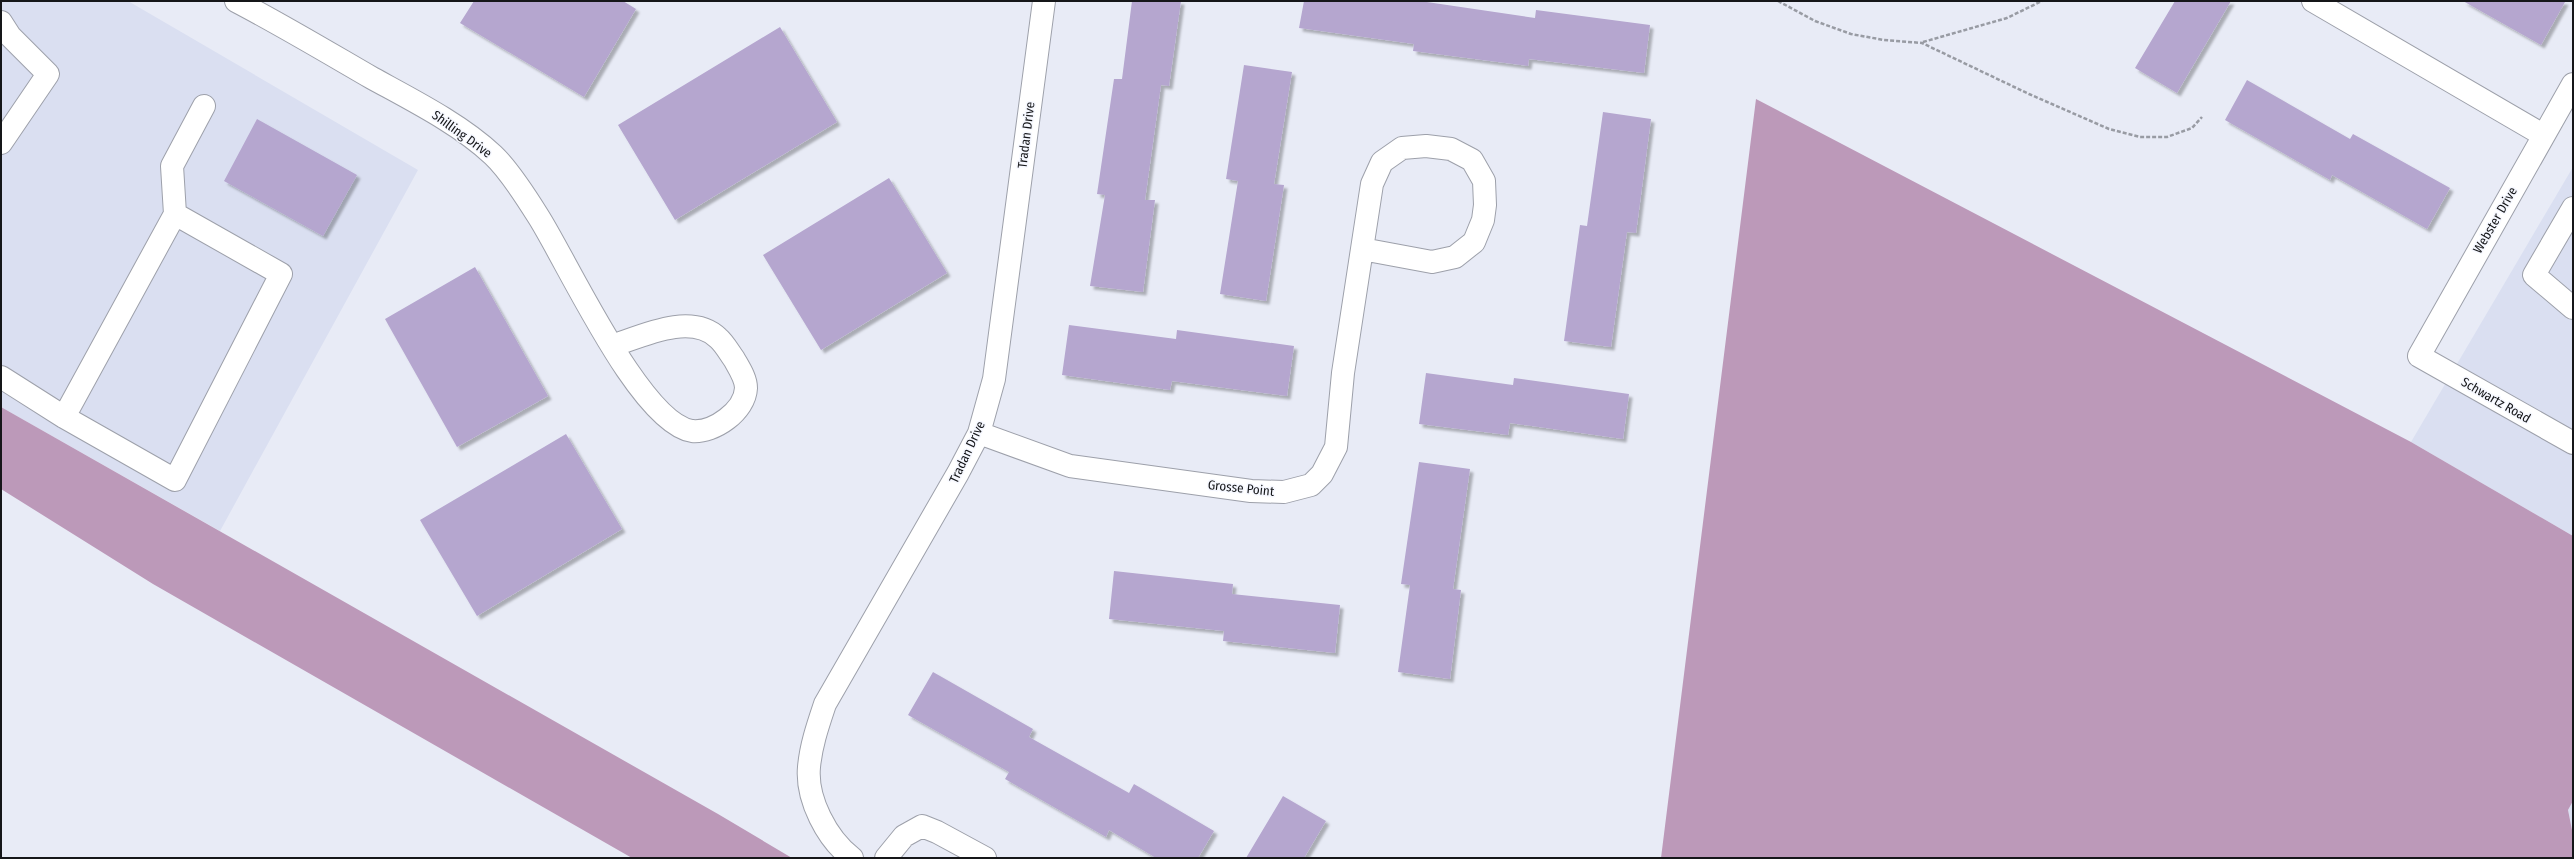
<svg xmlns="http://www.w3.org/2000/svg" width="2574" height="859" font-family="'Fira Sans Condensed',sans-serif">
<style>
.built{fill:#dadff1}
.forest{fill:#bc99b9}
.building{fill:#b5a6cf;filter:url(#shadow)}
.lines{fill:none;stroke-linecap:round;stroke-linejoin:round}
.minor-casing{stroke:#9da0aa;stroke-width:24}
.path{stroke:#989ba3;stroke-width:2.5;stroke-dasharray:4 2;stroke-linecap:butt}
.minor{stroke:#fff;stroke-width:22}
.labels{text-anchor:middle;dominant-baseline:central;stroke-width:3;stroke-linejoin:round;paint-order:stroke}
.street-label{font-size:13px;fill:#151619;stroke:#f6f8ff}
</style>
<defs>
<filter id="shadow"><feDropShadow dx="3.5" dy="3.5" stdDeviation="1" flood-color="#0004"/></filter>
</defs>
<rect width="100%" height="100%" fill="#e8ebf6"/>
<path class="built" d="M1,1h127l290,169 -198,361 -219,-124z
M2573,167v369l-162,-94z
M2573,801v34l-5,-25z"/>
<path class="forest" d="M1756,99l655,343 162,94v265l-5,9 5,25v23h-912z
M1,407l717,407 74,44h-160l-479,-274 -152,-95z"/>
<path class="building" d="M474,1h149l13,8 -52,88 -124,-74z
M1132,1h49l-12,85 -8,-1 -16,115h10l-12,92 -53,-6 15,-91 -8,-1 17,-115h8z
M1304,1h116l115,17 1,-8 114,15 -6,48 -115,-14 -1,7 -115,-15 1,-7 -115,-16z
M2175,1h56l-54,92 -42,-25z
M2463,1h101l1,1 -24,43z
M780,27l57,95 -162,98 -57,-95z
M1244,65l48,7 -18,112 10,1 -18,116 -46,-7 18,-113 -12,-2z
M2247,80l103,59 3,-5 97,54 -23,41 -95,-54 -2,5 -105,-60z
M1603,112l48,7 -15,114 -9,-1 -16,115 -47,-6 16,-116 7,1z
M257,119l100,56 -34,61 -99,-55z
M889,178l58,95 -126,77 -58,-95z
M475,267l73,129 -91,51 -72,-128z
M1069,325l107,14 1,-9 117,16 -7,50 -115,-15 -2,9 -108,-15z
M1426,373l87,12 1,-7 115,16 -6,45 -113,-16 -2,12 -89,-11z
M566,434l56,95 -145,87 -57,-96z
M1419,462l51,7 -17,120 8,1 -11,89 -52,-7 12,-87 -9,-1z
M1114,571l119,13 -1,10 108,11 -5,48 -112,-12 1,-10 -115,-12z
M933,672l100,57 -4,8 100,56 5,-9 80,47 -16,27h-42l-47,-28 -3,7 -101,-58 4,-7 -101,-57z
M1283,796l43,25 -22,37h-58z"/>
<g class="lines">
<defs>
<path id="minor" d="M236,1c46,24 91,51 136,77 40,22 88,46 121,77 14,13 35,45 45,61 29,45 102,207 154,215 22,2 53,-20 54,-43 0,-10 -7,-20 -12,-29 -5,-7 -10,-16 -16,-21 -27,-26 -76,-2 -106,8
M2313,1l230,134
M1,22l9,14 38,38 -47,69
M2573,84l-154,272 154,87
M2573,208l-39,67 39,33
M175,214l-3,-48 32,-60
M1,377l63,40 111,63 106,-206 -106,-60 -111,203
M979,433l91,33 181,25 33,1 27,-7 11,-11 14,-27 7,-74 19,-124 10,-65 10,-22 20,-14 24,-2 25,3 21,11 12,21 1,24 -2,15 -9,22 -19,15 -23,5 -70,-13
M852,858c-25,-19 -46,-59 -43,-91 2,-22 9,-42 16,-63l133,-231 21,-40 15,-54 50,-378
M886,858l18,-22 18,-10 15,6 48,26"/>
</defs>
<use href="#minor" class="minor-casing"/>
<path class="path" d="M1778,1l37,20 36,13 33,6 38,3 107,51 80,35 31,8h27l25,-9 10,-11
M1923,42l84,-24 35,-17"/>
<use href="#minor" class="minor"/>
</g>
<g class="labels">
<g class="street-label">
<text transform="translate(462 134) rotate(36)">Shilling Drive</text>
<text transform="translate(1026 135) rotate(-83)">Tradan Drive</text>
<text transform="translate(2495 220) rotate(-60)">Webster Drive</text>
<text transform="translate(2496 400) rotate(30)">Schwartz Road</text>
<text transform="translate(967 452) rotate(-65)">Tradan Drive</text>
<text transform="translate(1241 488) rotate(6)">Grosse Point</text>
</g>
</g>
<rect width="2574" height="859" fill="none" stroke="#151619" stroke-width="4"/>
</svg>
